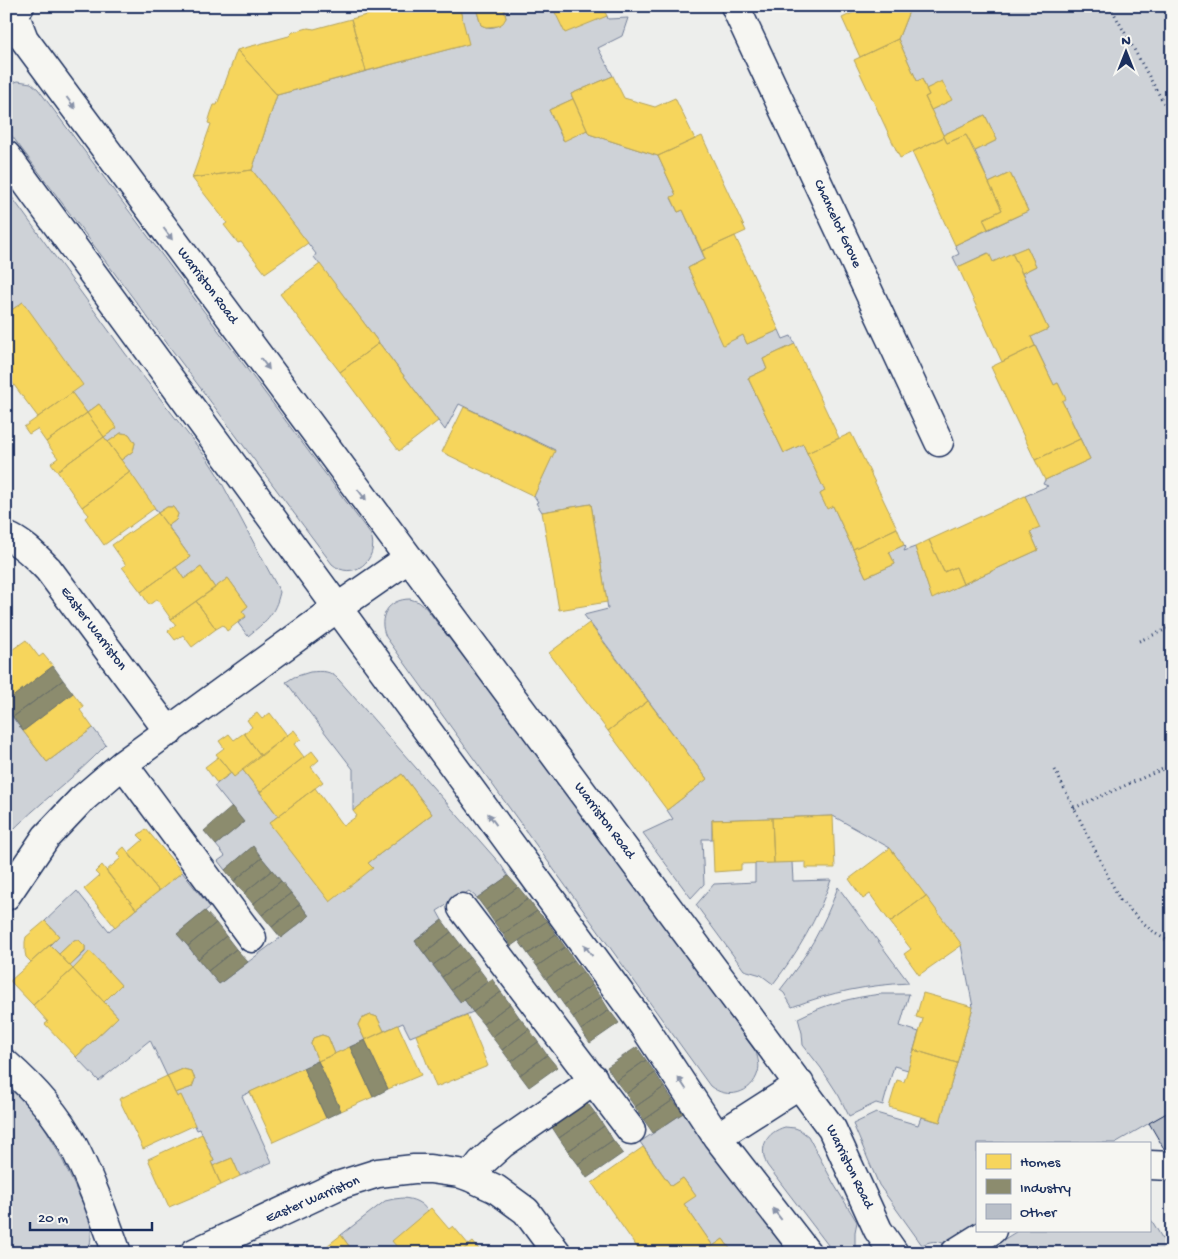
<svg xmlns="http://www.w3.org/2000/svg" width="1178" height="1259" font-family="'Gochi Hand',sans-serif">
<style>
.green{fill:#ced2d7;stroke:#74809a}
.homes{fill:#f6d55c;stroke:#b4a35d}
.industry{fill:#8c8c6e;stroke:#6a7069}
.building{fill:#b9bfc8;stroke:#1b2f5e}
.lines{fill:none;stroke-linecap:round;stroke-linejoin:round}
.minor-casing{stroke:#1b2f5e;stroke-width:31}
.major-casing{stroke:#1b2f5e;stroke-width:31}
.path{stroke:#1b2f5e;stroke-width:3;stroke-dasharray:1 4;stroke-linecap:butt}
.minor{stroke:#f6f6f2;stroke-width:28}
.major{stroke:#f6f6f2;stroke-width:28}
.oneway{fill:#8892a8}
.labels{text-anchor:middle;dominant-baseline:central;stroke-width:5;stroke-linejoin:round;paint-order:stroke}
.street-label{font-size:14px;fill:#1b2f5e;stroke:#f6f6f2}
</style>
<rect width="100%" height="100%" fill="#edeeec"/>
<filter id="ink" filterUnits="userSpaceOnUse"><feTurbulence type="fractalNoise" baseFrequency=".02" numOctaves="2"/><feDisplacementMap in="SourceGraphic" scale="10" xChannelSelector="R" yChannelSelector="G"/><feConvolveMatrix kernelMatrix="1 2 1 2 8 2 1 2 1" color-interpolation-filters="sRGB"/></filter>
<g filter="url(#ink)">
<path class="green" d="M459,6h14l1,2h2l5,17c10,5 19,2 25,-7l-3,-12h49l55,10 1,3 20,-1 -6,18 -24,12 15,28 -42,18 2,5 -24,11 14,30 24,-10 2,4 69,22 18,39 -5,3 7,14 5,-2 22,49 -17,9 35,76 20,-9 4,9 32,-14 4,9 8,-3 4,8 -32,15 4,10 -19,9 36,75 19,-9 22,47 -5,3 7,14 6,-2 33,71 29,-13 -6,-12 15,-7 2,2 -2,4 11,-4 17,51 106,-48 -8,-18 9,-4 -14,-32 23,-10 -5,-2 2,-4 45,-21 -28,-58 3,-3 -7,-15 -4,2 -23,-48 17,-8 -26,-56 14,-7 -9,-19 -34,15 -5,-9 -30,14 -5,-10 6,-3 -4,-9 73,-34 -18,-38 -21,10 -14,-32 22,-11 -12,-25 -42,20 -12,-25 20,-10 -9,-18 -16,7 -4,-10 -5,2 -19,-42 13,-33h261v1104l-57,33h-138v82l-32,19c-8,-4 -15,-3 -23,1l-43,-60 -26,-61 23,-11 42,12 3,-8 19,5 33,-115 -12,-62 -71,-97 -57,-32 -121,4v19h-10l2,45 -13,14 -48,-65 30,-14 -6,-9 40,-31 -123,-164 24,-6 -17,-105 -49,8 -6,-9 2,-1 -4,-6 21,-46 -96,-46 -14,26 -131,-173 2,-3 -64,-84 25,-75 191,-51z
M18,81l13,2 7,6 333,446c9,25 -19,47 -39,29l-326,-436v-43z
M6,189l119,164 83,107 9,14 63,118c-5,23 -15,30 -32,44l-10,-13 8,-6 -4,-6 6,-5 -20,-28 -13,10 -14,-21 -17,12 -8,-12 14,-10 -22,-31 8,-6 2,-6 -5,-7h-6l-9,6 -37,-53 12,-9 2,-8 -6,-9 -8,-1 -13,9 -4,-5 12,-9 -17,-24 -12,9 -15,-20 -49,-91 -17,12z
M410,599l9,3 7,6 150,197 180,247c2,7 4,13 2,20 -6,22 -31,28 -48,14l-324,-449c-9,-20 2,-38 24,-38z
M310,672c13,-1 20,-2 29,8l162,185 7,11 -31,22 -8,-7 -32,20 5,9 -27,21 45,61 4,-3 9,13 -63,25 -7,-14 -19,8 -7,-14 -6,-2 -10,4 -3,6 7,15 -30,14 -7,-17 -6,-2 -9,3 -2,6 7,17 -76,35 30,66 -32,14 -8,-18 -19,8 -2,-4 3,-1 -14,-32 -3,1 -16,-34 -4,1 -2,-4 17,-6 3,-8 -4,-8 -8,-2 -16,7 -17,-36 -51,41 -23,-24 42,-40 -14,-15 17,-17 -31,-33 -17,17 -3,-3 15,-14v-6l-6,-6h-5l-15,14 -9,-9 9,-9 -14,-15 32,-30 32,40 73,-59 28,35 -32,27 41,50 90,-68 -56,-69 -28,23 -7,-9 7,-5 -9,-11 27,-23 -29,-36 17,-13 3,4 8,-8 36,47 -9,7 103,45 -4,-5 64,-49 -30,-40 -49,37v-42l-67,-87 8,-5z
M6,709l41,53 46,-34 13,17c-31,33 -69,59 -100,92z
M792,862l1,19 38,-1c-14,39 -32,71 -58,104l-12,-9 -17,-5 -48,-65 18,-21 41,-2v-19z
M838,887l71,96c-41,2 -78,9 -117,24l-8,-14 -4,-3c26,-32 44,-64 58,-103z
M881,994h28l-9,32 19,6 -11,38 -14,-4 -11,39 -7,-2 -27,13 -10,-20 -18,-28 -18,-23 -1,-12 -4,-15c28,-14 51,-20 83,-24z
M6,1087c35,21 54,68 71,104 4,9 11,21 13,31 2,11 1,21 -2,31h-82z
M683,1113l105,140h-55l-10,-14 -10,7 -29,-42 11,-9 -12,-17 -12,8 -31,-44z
M785,1127l10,1 5,2 8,6 27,50 22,36 -2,10v21h-21l-67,-88c-9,-18 0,-33 18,-38z
M403,1198c11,1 18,4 25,13l-25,42h-49l-13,-18 44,-34 9,-2z
M1149,1218l3,3 19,32h-189l37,-23h130z"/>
<path class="homes" d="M395,6h64l10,38 -103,27 -15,-52 43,-11z
M481,6h22l3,12 -3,5 -5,3 -12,1 -5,-2 -5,-17z
M552,6h50l5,10 -42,17z
M864,6h47l-13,33 -38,18 -18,-39 21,-10z
M351,19l15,52 -89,24 -40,-45 52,-14 4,-4 15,-4 6,1z
M898,39l19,42 5,-2 7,16 -4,2 19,40 -44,21 -46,-98z
M237,50l40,45 -25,75 -60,8 19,-54 -3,-1 3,-10 3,-8h3z
M613,76l11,22 31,9 20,-9 20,41 -37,17 -69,-22 -18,-40z
M942,81l10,19 -21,10 -6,-13 4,-2 -3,-6z
M573,99l14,31 -23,11 -15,-31z
M985,115l12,25 -22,11 -9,-16 -19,8 -4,-8z
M966,135l36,75 -19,9 5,10 -33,16 -43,-93 32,-15 3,6z
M702,136l44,95 -44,20 -19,-41 -5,2 -7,-15 5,-2 -18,-39z
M252,170l56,73 -43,30 -24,-31 -3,1 -14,-18 3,-2 -35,-45z
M1010,173l18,38 -40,18 -5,-10 19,-9 -13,-27z
M735,236l44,94 -32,14 -4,-9 -20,10 -35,-77 17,-9 -3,-8z
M1027,247l9,19 -14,7 -10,-20z
M989,253l4,9 19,-9 36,76 -17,8 4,9 -33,16 -44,-95z
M320,264l59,79 -39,29 -60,-78z
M23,302l60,83 -45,32 -27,-36 -5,3v-70z
M379,343l59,78 -39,30 -59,-79z
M795,344l44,94 -32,15 -4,-9 -19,9 -36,-75 19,-9 -4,-10z
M1035,346l19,39 4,-2 8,16 -4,2 18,38 -45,21 -44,-93z
M72,393l15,20 -41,29 -9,-13 -8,5 -5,-7z
M99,404l18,24 -13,9 -17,-24z
M464,407l91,44 -21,45 -92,-44z
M87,413l17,24 -47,34 -6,-8 7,-5 -12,-16z
M121,433l8,1 6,9 -2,8 -12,9 -13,-18z
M851,433l46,95 -44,21 -20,-43 -6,3 -7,-15 5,-3 -18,-38z
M104,437l26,35 -48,35 -25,-36z
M1080,439l10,20 -45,21 -10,-20z
M130,472l25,36 -51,37 -19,-27 4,-3 -7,-8z
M1025,496l15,32 -10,4 8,18 -75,34 -7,-17 -12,5 -15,-32z
M591,504l16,98 -48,8 -17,-98z
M167,507h6l5,7 -2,6 -8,6 -10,-13z
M158,513l32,44 -49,35 -19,-25 4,-2 -14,-20z
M897,528l7,17 -15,7 6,12 -29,13 -13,-28z
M929,540l15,32 12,-5 7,17 -31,15 -17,-52z
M176,567l8,12 17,-12 14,21 -44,31 -14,-20 -8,6 -8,-13z
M228,578l20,28 -6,5 4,5 -19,15 -4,-6 -7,4 -20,-28z
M196,601l20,28 -24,18 -9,-12 -8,5 -7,-9 8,-6 -5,-6z
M589,623l59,78 -40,30 -59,-78z
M26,640l13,17 4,-3 10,12 -47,36v-48z
M73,693l11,14 -4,3 13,18 -46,34 -24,-31z
M648,701l59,78 -40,31 -59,-79z
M257,713l5,6 8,-6 17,22 -26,21 -17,-23 8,-6 -5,-7z
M294,730l7,9 -7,5 10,13 -44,35 -18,-23z
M244,733l17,23 -27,21 -18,-23 8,-6 -5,-7 10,-7 5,6z
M312,751l7,9 -8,7 12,15 -45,34 -18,-24z
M218,757l13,16 -14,10 -12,-16z
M402,774l30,40 -64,49 5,5 -43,34 -61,-79 46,-35 28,38 14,-10 -4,-5z
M833,816l2,52h-29v-6l-32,1 -2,-45z
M772,818l2,45 -33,1v6l-27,2 -2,-52z
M146,829l36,43 -23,19 -31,-38 15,-13 -5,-5z
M124,847l35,44 -23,18 -30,-38 15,-13 -4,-5z
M890,848l36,48 -36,26 -20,-28 -7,5 -14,-20z
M102,865l34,44 -21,18 -31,-38 15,-13 -4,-4z
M926,896l36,49 -43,30 -15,-21 7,-5 -21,-27z
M45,921l14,15 -28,26 -5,-5 -1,-5v-10l1,-5z
M74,940h5l6,6v5l-15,15 -11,-12z
M50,945l23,24 -40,36 -23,-24z
M90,951l31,34 -17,17 -31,-33z
M73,969l45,48 -42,40 -31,-33 3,-2 -15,-17z
M923,993l50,14 -16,56 -43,-13 9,-31 -7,-2z
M371,1015l6,2 7,14 -19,9 -7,-15 3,-6z
M467,1015l21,51 -52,21 -20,-52z
M398,1025l23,50 -33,14 -23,-49z
M322,1035l6,2 7,17 -17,7 -7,-17 2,-6z
M350,1047l23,50 -32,14 -23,-50z
M914,1050l43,13 -17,59 -51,-15 8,-27 7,2z
M303,1068l23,50 -53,24 -23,-50z
M183,1069l8,2 4,8 -3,8 -17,6 -8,-17z
M167,1076l10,21 4,-2 14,30 -52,24 -24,-50z
M202,1134l12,27 -3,1 10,23 -52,22 -21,-48z
M643,1147l28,39 12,-8 13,18 -12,8 29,42 -10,7h-62l-49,-70z
M232,1158l8,18 -19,9 -8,-19z
M431,1208l18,21 4,-3 16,19 -9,8h-58l-10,-12z
M341,1235l13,18h-36l5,-4z
M723,1239l10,14h-30z
M473,1242l9,11h-22l9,-8z"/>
<path class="industry" d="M53,666l10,14 -50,37 -7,-8v-7z
M63,680l10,13 -50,38 -10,-14z
M232,807l12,15 -28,23 -12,-14z
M253,846l9,12 -28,23 -9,-11z
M262,858l10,12 -28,23 -10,-12z
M272,870l9,11 -28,23 -9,-11z
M508,876l10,11 -32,23 -9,-12z
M281,881l10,12 -29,22 -9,-11z
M518,887l10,12 -34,23 -8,-12z
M291,893l9,11 -28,23 -10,-12z
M528,899l9,12 -34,23 -9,-12z
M300,904l9,12 -28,22 -9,-11z
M205,911l11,12 -28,23 -11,-12z
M537,911l10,10 -36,25 -8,-12z
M442,920l9,12 -27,21 -9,-12z
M547,921l9,13 -28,20 -9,-13z
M216,923l10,13 -28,23 -10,-13z
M451,932l10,13 -28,20 -9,-12z
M556,934l9,13 -28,19 -9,-12z
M226,936l10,13 -28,22 -10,-12z
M461,945l9,12 -28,20 -9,-12z
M565,947l9,13 -28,19 -9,-13z
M236,949l12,13 -29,22 -11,-13z
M470,957l9,12 -28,21 -9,-13z
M574,960l9,12 -28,20 -9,-13z
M479,969l9,12 -27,21 -10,-12z
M583,972l9,13 -28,20 -9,-13z
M492,979l9,13 -28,20 -9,-13z
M592,985l9,12 -28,20 -9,-12z
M501,992l9,12 -27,20 -10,-12z
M601,997l8,13 -28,20 -8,-13z
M510,1004l9,13 -27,20 -9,-13z
M609,1010l10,13 -29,20 -9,-13z
M519,1017l10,12 -27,21 -10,-13z
M529,1029l9,13 -27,20 -9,-12z
M365,1040l23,49 -15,8 -23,-50z
M538,1042l9,13 -27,20 -9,-13z
M637,1047l9,13 -30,21 -9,-14z
M547,1055l10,12 -28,20 -9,-12z
M646,1060l9,13 -29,21 -10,-13z
M318,1061l23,50 -15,7 -23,-50z
M655,1073l9,14 -29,20 -9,-13z
M664,1087l9,13 -29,20 -9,-13z
M585,1100l10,13 -36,25 -9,-14z
M673,1100l10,13 -30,20 -9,-13z
M595,1113l9,13 -36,25 -9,-13z
M604,1126l9,14 -35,24 -10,-13z
M613,1140l10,13 -36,25 -9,-14z"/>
<path class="building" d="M1172,1110v48l-2,1 -21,-36z"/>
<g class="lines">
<defs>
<path id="minor" d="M735,6l204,436
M12,8l12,31 808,1090 46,101 16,23
M6,155l637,870 74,112 90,116
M6,536c17,7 29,20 42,33l121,163
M123,764l129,174
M6,896l40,-59 35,-37 42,-36 214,-156 72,-50
M462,908l169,222
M6,1064c26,23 50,48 66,79 18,34 32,74 45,110
M717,1137l83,-53
M1149,1165l23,1
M470,1177l11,-14 21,-19 68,-47 18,-13 5,-6
M194,1253l143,-67 41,-13 36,-4h16l29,4 11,4 26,12 30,22 31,42
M955,1253l37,-23"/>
<path id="major" d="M6,10l14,-4"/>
</defs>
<use href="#minor" class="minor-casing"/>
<use href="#major" class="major-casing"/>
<path class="path" d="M1110,6l62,112
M1139,641l33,-14
M1055,770l65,130 21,21 15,13 16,9
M1074,808l98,-43"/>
<use href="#minor" class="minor"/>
<use href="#major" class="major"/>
</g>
<defs><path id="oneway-solid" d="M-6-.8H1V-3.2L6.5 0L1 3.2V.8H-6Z" transform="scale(1.25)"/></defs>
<g class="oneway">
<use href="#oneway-solid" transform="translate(71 103) rotate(53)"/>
<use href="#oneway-solid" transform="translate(168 234) rotate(53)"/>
<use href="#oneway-solid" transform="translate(265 364) rotate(53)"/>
<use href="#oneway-solid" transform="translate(362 495) rotate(53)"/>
<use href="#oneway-solid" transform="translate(492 819) rotate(-126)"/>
<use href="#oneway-solid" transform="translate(588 950) rotate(-126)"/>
<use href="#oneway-solid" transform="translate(682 1083) rotate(-123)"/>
<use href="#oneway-solid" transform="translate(777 1214) rotate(-128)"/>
</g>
</g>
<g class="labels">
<g class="street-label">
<text transform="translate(837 224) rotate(65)">Chancelot Grove</text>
<text transform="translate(207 286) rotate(53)">Warriston Road</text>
<text transform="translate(93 629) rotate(53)">Easter Warriston</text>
<text transform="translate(604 821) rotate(53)">Warriston Road</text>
<text transform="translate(849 1167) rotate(64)">Warriston Road</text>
<text transform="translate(313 1200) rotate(-23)">Easter Warriston</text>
</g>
</g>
<rect width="1178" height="1259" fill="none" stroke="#f6f6f2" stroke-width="25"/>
<rect x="12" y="12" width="1153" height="1234" fill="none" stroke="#1b2f5e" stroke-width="2" filter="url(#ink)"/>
<rect x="976" y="1142" width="175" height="90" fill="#f6f6f2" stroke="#9ea6b7"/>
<rect x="986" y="1154" width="25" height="15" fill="#f6d55c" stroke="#9ea6b7"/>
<text x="1020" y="1166" font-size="15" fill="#1b2f5e">Homes</text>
<rect x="986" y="1179" width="25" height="15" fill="#8c8c6e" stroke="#9ea6b7"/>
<text x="1020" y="1192" font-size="15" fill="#1b2f5e">Industry</text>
<rect x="986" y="1204" width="25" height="15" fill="#b9bfc8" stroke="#9ea6b7"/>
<text x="1020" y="1216" font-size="15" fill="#1b2f5e">Other</text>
<g transform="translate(1126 52)" stroke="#f6f6f2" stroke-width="4" paint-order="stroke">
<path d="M0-4L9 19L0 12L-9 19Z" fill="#1b2f5e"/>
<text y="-8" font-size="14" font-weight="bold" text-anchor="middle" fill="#1b2f5e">N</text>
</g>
<path d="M30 1222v8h122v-8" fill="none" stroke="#1b2f5e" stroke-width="2.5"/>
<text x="38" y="1222" font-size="15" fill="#1b2f5e" stroke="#f6f6f2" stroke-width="4" paint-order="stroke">20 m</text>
</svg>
